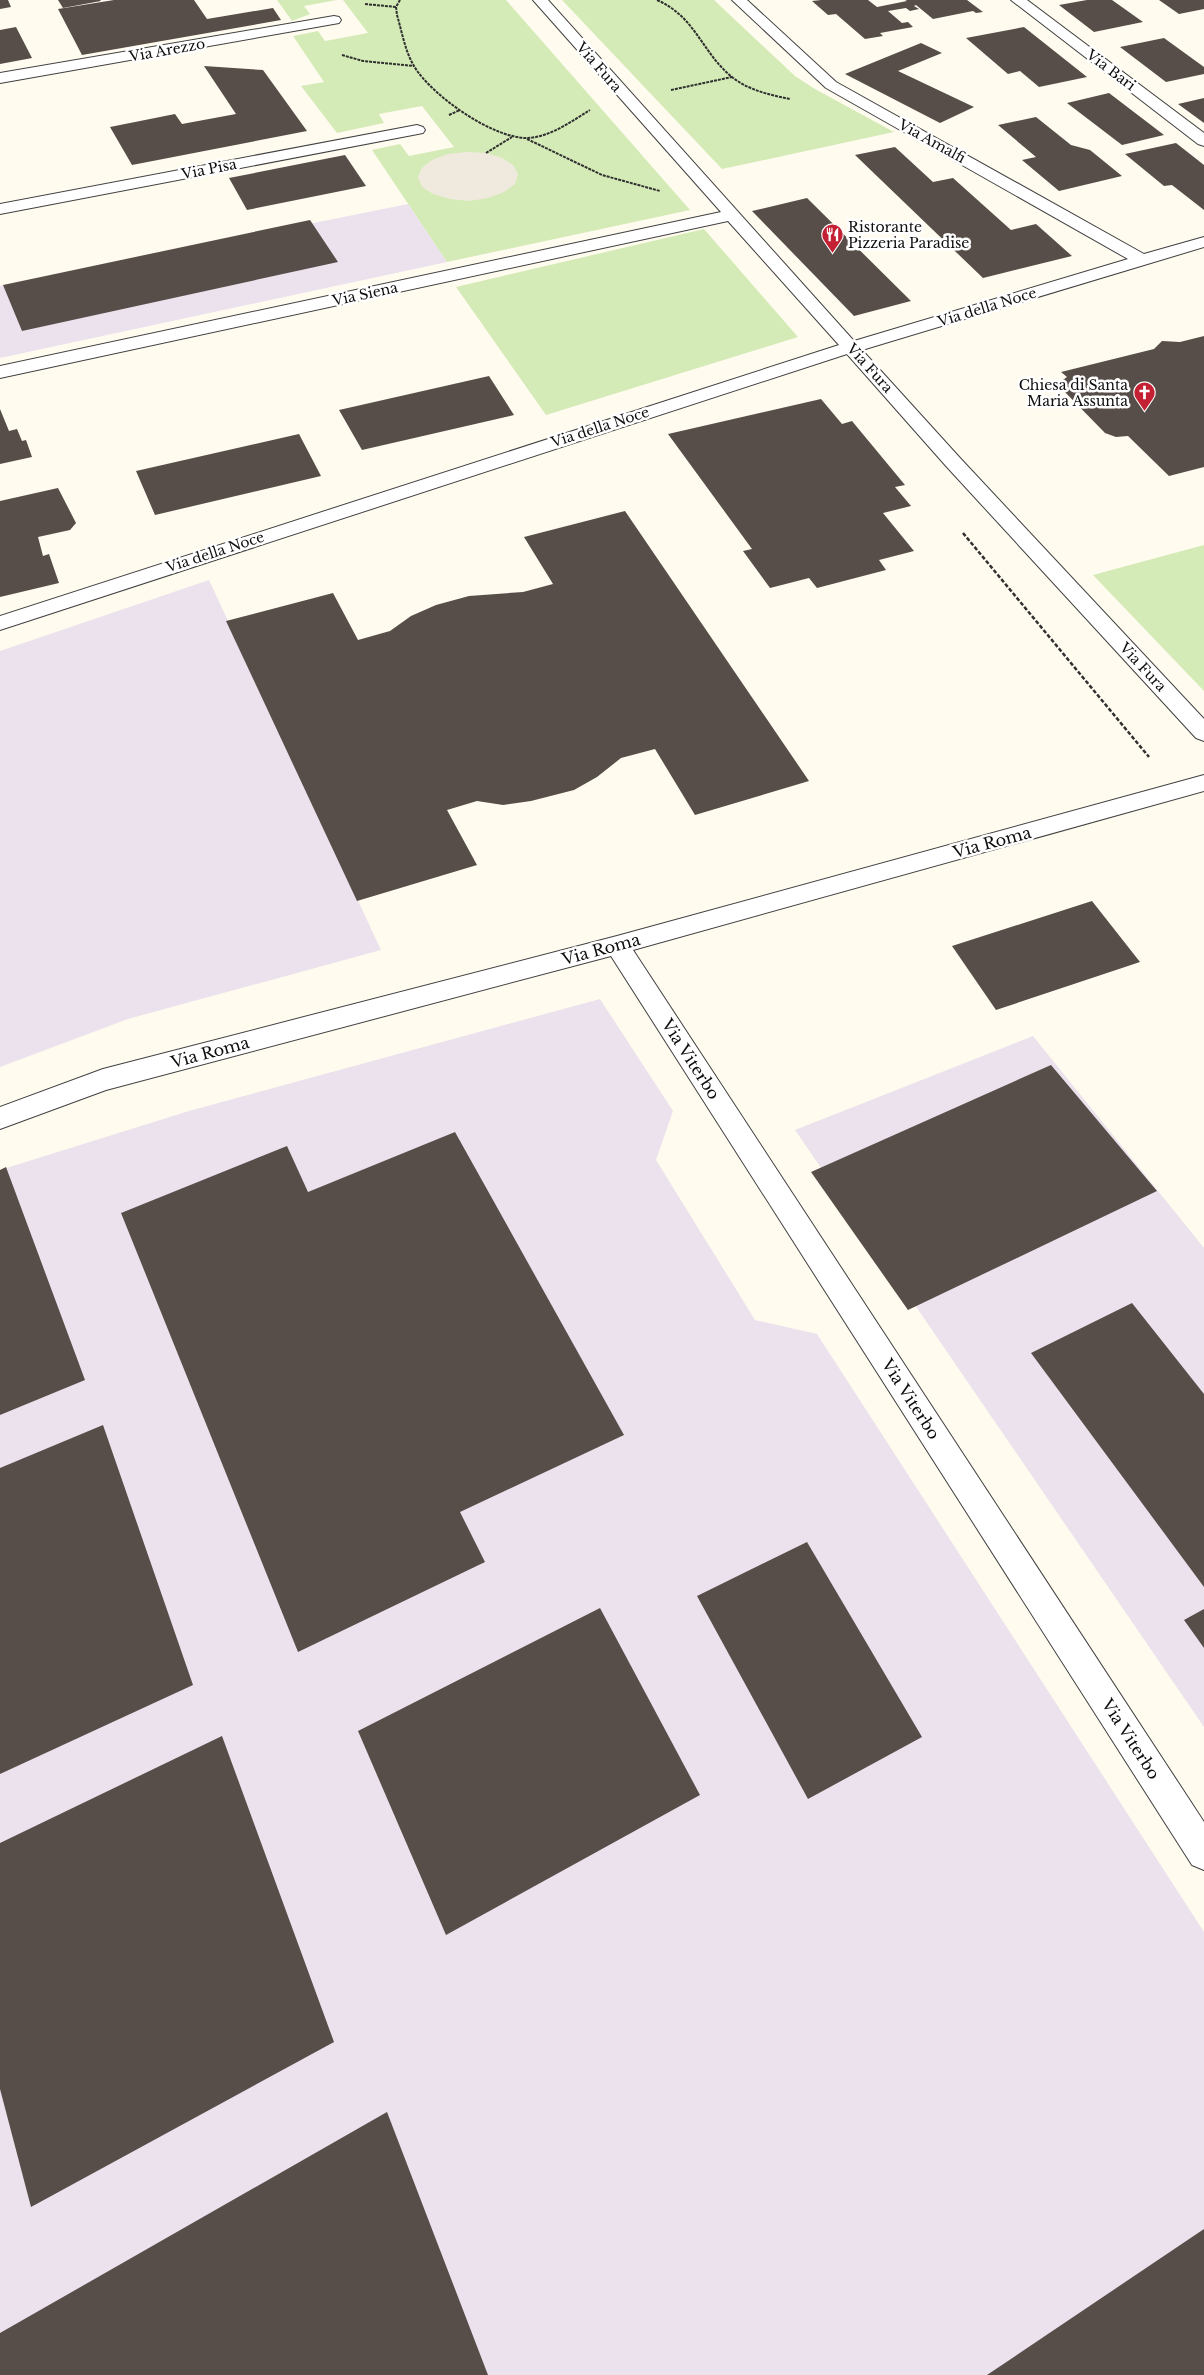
<svg xmlns="http://www.w3.org/2000/svg" width="1204" height="2375" font-family="'Libre Baskerville',serif">
<style>
.industrial{fill:#ebe2ed}
.green{fill:#d5ebb7}
.plaza{fill:#f0eade}
.building{fill:#574e4a}
.lines{fill:none;stroke-linecap:round;stroke-linejoin:round}
.street-casing{stroke:#414141;stroke-width:2}
.path-far1{stroke:#303030;stroke-width:2;stroke-dasharray:3 1;stroke-linecap:butt}
.path{stroke:#303030;stroke-width:2.5;stroke-dasharray:4 2;stroke-linecap:butt}
.street{fill:#fff;fill-rule:evenodd}
.labels{text-anchor:middle;dominant-baseline:central;stroke-width:5;stroke-linejoin:round;paint-order:stroke}
.far-street-label{font-size:14px;fill:#0e0e0e;stroke:#fff}
.far-poi-label{font-size:14px;fill:#0e0e0e;stroke:#fff;text-anchor:start}
.street-label{font-size:16px;fill:#0e0e0e;stroke:#fff}
</style>
<rect width="100%" height="100%" fill="#fffbef"/>
<path class="industrial" d="M408,204l39,58 -447,96v-72z
M209,580l172,370 -253,69 -128,48v-416z
M600,999l73,112 -17,49 99,160 62,14 387,598v443h-1204v-1205l189,-59z
M1033,1036l171,212v479l-409,-597z"/>
<path class="green" d="M277,0h60l-33,6 6,8 -18,7z
M343,0h163l184,210 -243,52 -75,-112 28,-6 9,12 45,-9 -32,-41 -43,8 5,9 -47,10 -36,-47 23,-4 -31,-46 25,-5 7,10 43,-8z
M562,0h152l81,76 20,13 79,43 -172,37z
M704,229l94,108 -252,78 -90,-128z
M1204,545v146l-111,-116z"/>
<path class="plaza" d="M467,152l19,1 16,5 11,7 5,9 -3,10 -11,8 -16,6 -19,3 -19,-2 -17,-5 -11,-7 -4,-10 4,-9 10,-8 16,-6z"/>
<path class="building" d="M0,0h8l3,7 -11,2z
M58,0h42l1,1 -38,7z
M114,0h80l13,19 66,-11 8,12 -199,35 -24,-46z
M821,0h47l9,7 30,-6 -2,-1h62l16,12 -7,1 -3,-2 -40,8 -17,-14 -2,1 5,3 -9,2 -4,-3 -18,3 14,12 6,-1 5,5 -33,6 3,3 -18,3 -29,-25 -8,1 -16,-14z
M1087,0h25l31,22 -49,10 -35,-27z
M1159,0h45v9l-25,5z
M16,27l16,31 -32,6v-34z
M1024,27l63,50 -48,10 -19,-16 -12,3 -42,-36z
M1164,38l40,29v7l-38,8 -46,-35z
M921,43l21,10 -44,18 76,36 -34,16 -95,-49z
M204,66l59,4 44,61 -175,34 -22,-38 65,-13 7,10 54,-10z
M1109,93l55,42 -42,10 -55,-42z
M1204,98v25l-26,-19z
M1036,117l35,28 19,5 32,26 -63,15 -37,-31 14,-3 -38,-32z
M1176,143l28,22v45l-32,-25 -8,1 -39,-32z
M895,147l38,35 20,-4 58,52 25,-6 36,32 -89,22 -128,-123z
M345,155l21,31 -119,24 -18,-32z
M807,198l104,103 -57,15 -102,-105z
M310,220l28,42 -316,69 -19,-46z
M1204,336v131l-35,9 -41,-40 -12,1 -11,-4 -45,-46v-5l7,-5 -6,-5 93,-23 8,-8 18,1z
M489,376l25,39 -152,35 -23,-40z
M821,399l21,25 10,-3 53,64 -10,2 16,19 -28,7 31,38 -35,9 7,10 -69,18 -8,-10 -39,10 -27,-37 9,-2 -84,-115z
M0,409l9,22 8,-2 5,12 4,-1 6,17 -32,7z
M299,434l22,42 -166,39 -19,-44z
M58,488l18,35 -6,7 -32,7 5,19 6,-2 10,29 -59,14v-96z
M625,511l184,270 -114,34 -40,-66 -34,9 -24,19 -23,13 -43,11 -28,4 -26,-4 -30,9 30,55 -120,36 -131,-280 107,-28 25,47 32,-9 21,-15 25,-11 33,-9 54,-4 30,-8 -29,-47z
M1092,901l48,61 -144,48 -44,-64z
M1051,1065l106,126 -249,119 -97,-138z
M455,1132l169,303 -164,77 25,50 -187,90 -177,-439 166,-67 21,46z
M6,1167l79,213 -85,35v-245z
M1132,1303l72,91v193l-173,-234z
M103,1425l90,260 -193,89v-306z
M807,1542l115,195 -114,62 -111,-203z
M600,1608l100,187 -254,140 -88,-204z
M1204,1609v39l-20,-28z
M222,1736l112,306 -303,165 -31,-118v-246z
M387,2112l101,263h-488v-42z
M1204,2229v146h-217z"/>
<g class="lines">
<defs>
<path id="street" d="M533,0h15l306,341 274,-82 -302,-171 -94,-88h15l89,82 308,172 60,-17v10l-342,103 98,108 244,261v22l-8,-3 -250,-272 -99,-112 -847,276v-14l839,-271 -111,-124 -728,157v-12l721,-154z
M1011,0h16l177,133v13l-6,-2z
M334,16l5,1 2,3 -2,3 -339,60v-10z
M417,125l6,2 2,3 -2,3 -423,81v-10z
M1204,775v16l-571,159 571,872v48l-12,-5 -581,-909 -505,134 -106,39v-22l103,-38 514,-133z"/>
</defs>
<use href="#street" class="street-casing"/>
<path class="path-far1" d="M400,0l-4,7 1,8c5,17 8,36 17,51 17,29 79,73 114,72 22,-1 44,-17 62,-28
M657,0c39,17 45,53 75,77 16,13 38,18 58,22
M365,4l31,3
M342,55l21,6 51,5
M671,90l61,-13
M449,115l11,-5
M527,139l75,36 58,16
M486,153l26,-16"/>
<path class="path" d="M963,533l186,224"/>
<use href="#street" class="street"/>
</g>
<defs>
<symbol id="restaurant-pin" viewBox="-11 -11 22 30"><path d="M0 17L-7.5 6A9.5 9.5 0 1 1 7.5 6Z" fill="#c42033" stroke="#fff"/><path d="M-5-6h1v4h1v-4h1v4h1v-4h1v5L-1.5 .5V6h-2V.5L-5-1ZM5-6V6H3V1.5H1.5Q1.5-4 5-6Z" fill="#fff"/></symbol>
<symbol id="church-pin" viewBox="-11 -11 22 30"><path d="M0 17L-7.5 6A9.5 9.5 0 1 1 7.5 6Z" fill="#c42033" stroke="#fff"/><path d="M-1.2-6h2.4v3.5h3.3v2.4h-3.3V6h-2.4V-.1h-3.3v-2.4h3.3Z" fill="#fff"/></symbol>
</defs>
<g fill-rule="evenodd">
<use href="#restaurant-pin" x="820" y="222" width="25" height="34"/>
<use href="#church-pin" x="1132" y="380" width="25" height="34"/>
</g>
<g class="labels">
<g class="far-street-label">
<text transform="translate(167 50) rotate(-10)">Via Arezzo</text>
<text transform="translate(599 67) rotate(49)">Via Fura</text>
<text transform="translate(1111 70) rotate(37)">Via Bari</text>
<text transform="translate(932 141) rotate(29)">Via Amalfi</text>
<text transform="translate(209 169) rotate(-11)">Via Pisa</text>
<text transform="translate(365 294) rotate(-12)">Via Siena</text>
<text transform="translate(987 307) rotate(-17)">Via della Noce</text>
<text transform="translate(870 368) rotate(48)">Via Fura</text>
<text transform="translate(600 427) rotate(-18)">Via della Noce</text>
<text transform="translate(215 552) rotate(-18)">Via della Noce</text>
<text transform="translate(1143 667) rotate(47)">Via Fura</text>
</g>
<g class="far-poi-label">
<text x="848" y="227">Ristorante<tspan x="848" dy="16">Pizzeria Paradise</tspan></text>
<text x="1128" y="385" text-anchor="end">Chiesa di Santa<tspan x="1128" dy="16">Maria Assunta</tspan></text>
</g>
<g class="street-label">
<text transform="translate(992 842) rotate(-15)">Via Roma</text>
<text transform="translate(601 949) rotate(-15)">Via Roma</text>
<text transform="translate(210 1052) rotate(-15)">Via Roma</text>
<text transform="translate(691 1059) rotate(57)">Via Viterbo</text>
<text transform="translate(911 1399) rotate(57)">Via Viterbo</text>
<text transform="translate(1131 1739) rotate(57)">Via Viterbo</text>
</g>
</g>
</svg>
